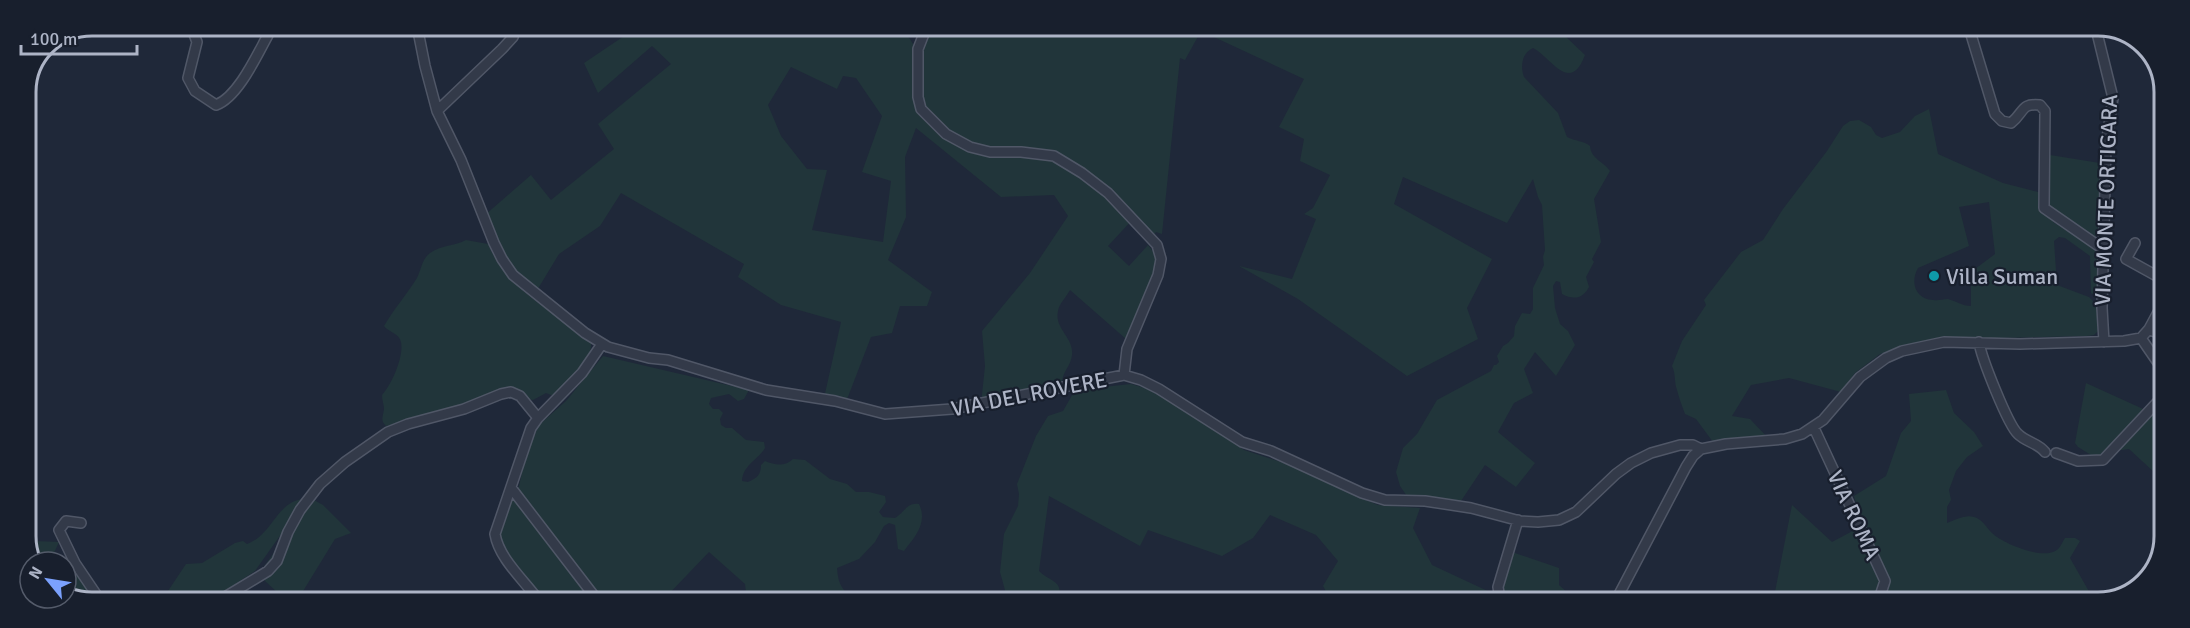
<svg xmlns="http://www.w3.org/2000/svg" width="2190" height="628" font-family="Signika,sans-serif">
<style>
.green{fill:#21353a;fill-rule:evenodd}
.lines{fill:none;stroke-linecap:round;stroke-linejoin:round}
.stream{stroke:#303f5f;stroke-width:2}
.minor-casing{stroke:#505767;stroke-width:12}
.minor{stroke:#333a49;stroke-width:9}
.culture-dot{fill:#0f9aa8;stroke:#181f2d;stroke-width:2}
.labels{text-anchor:middle;dominant-baseline:central;stroke-width:4.5;stroke-linejoin:round;paint-order:stroke}
.street-label{font-size:22px;fill:#adb4c6;stroke:#181f2d}
.poi-label{font-size:22px;fill:#adb4c6;stroke:#181f2d;text-anchor:start}
.rim{fill:none;stroke:#adb4c6;stroke-width:3}
</style>
<rect width="100%" height="100%" fill="#1f2839"/>
<path class="green" d="M639,26h259l12,13 7,12 5,2 8,-27 633,1 1,8 21,20c-15,40 -34,2 -52,-7 -11,5 -13,18 -9,29l34,36 9,24c8,4 17,4 23,9 1,13 13,15 20,25l-16,28 7,43 -9,17 2,3 -8,15 3,10c-6,12 -16,13 -27,7l-2,-12 -4,-1 -3,5 2,22 5,16 8,7 7,14 -19,31 -21,-24 -11,17 9,24 -19,10 -16,29 37,31 -19,24 -31,-22 -28,42 -48,-8 -9,-13 -4,-14 7,-24 14,-14 20,-34 54,-29 3,-6h2l3,-3 -2,-6 6,-10 5,-3 6,-7 1,-10 7,-13 8,1 3,-5v-21l11,-23 -1,-8 2,-7 -3,-45 -4,-8 -5,-18 -26,44 -104,-46 -9,27 98,55 -25,49 11,31 -71,37 -109,-77 -59,-33 53,13 24,-60 -12,-5 9,-6 17,-33 -30,-14 4,-22 -25,-12 25,-48 -103,-48 -16,29 -5,-2 -18,176 -6,-2 -4,5 -19,-18 -25,27 21,20 19,-21 7,9 5,23 -34,62 -56,-49c-3,6 -11,14 -12,21 -4,18 16,26 14,44 -1,12 -11,17 -10,31l-81,18 4,-38 -3,-35 48,-58 38,-57 -14,-21 -53,2 -85,-69 -11,29 1,60 -18,43 44,32 -5,14h-27l-8,27 -21,4 -25,65 -22,-4 17,-76 -60,-17 -43,-28 6,-13 -123,-71 -21,33 -41,28 -23,38 -26,-25 -25,-52 46,-40 20,25 63,-51 -16,-25 73,-60 -19,-18 -54,47 -14,-30zM791,67l46,22 6,-13 13,2 26,38 -20,56 29,9 -8,61 -71,-12 15,-60 -20,-1 -26,-33 -13,-31z
M1929,109l9,45 65,29 43,11 4,-39 56,9 -2,70 -15,4 -33,-23 -3,7 45,29 2,4 -1,44 -8,-6 -1,-37 -25,-18 -6,-1 -5,4 3,44 32,12 10,10 -1,24 -4,4 -7,1 -140,3 -35,5 -32,10 -25,19 -14,19 -52,-14 -38,7 -19,31 18,3 19,20 -56,3 -17,-23 -11,-5c-3,-8 -6,-16 -8,-24 -3,-8 -1,-16 -5,-24l10,-25 24,-36 -2,-5 37,-48 22,-12 20,-31 44,-58 16,-25 7,-5 9,-1 12,7 5,8 6,3 18,-6 15,-16zM1989,202l6,52 -24,18v34c-9,0 -15,-5 -23,-7 -5,0 -10,2 -15,1 -18,-1 -23,-18 -15,-32l51,-22 -10,-39z
M466,240l22,4c18,44 66,69 103,96 2,23 -18,40 -32,58l-13,-5 -13,7c-9,-1 -16,-11 -25,-12 -12,0 -24,10 -35,15 -23,10 -62,18 -87,23 -6,-6 -3,-9 -2,-17 0,-4 -2,-9 -2,-14 10,-11 22,-39 19,-53 -2,-9 -13,-10 -17,-16 10,-17 23,-32 33,-48 4,-8 5,-19 13,-25 11,-8 25,-7 36,-13z
M603,356l146,34 -5,9 -6,2 -9,-7 -18,4 -2,6 4,5h6l4,4 -3,6 1,6 5,3h6l14,12 18,2 1,6c-7,12 -22,17 -23,33l6,1c9,-4 13,-7 13,-17l4,-4c10,4 20,6 28,-2l12,1 25,19 17,5 9,8h13l16,4 1,6 -7,10 4,5 12,1c9,-5 12,-16 24,-14 9,19 -4,33 -15,47l-6,-2 -3,-24 -6,-2 -5,3 -9,16 -16,17 -22,9c1,13 3,20 14,29l-1,4h-103l-2,-17 -36,-32 -45,47v2h-122l-41,-51 -2,-9 1,-13 19,-42 7,-31 13,-30 27,-24z
M2086,383l66,30 11,-15v78l-8,-3 -26,-24 -23,3 -2,3h-13l-13,-8 -3,-4z
M1131,384l21,6 92,60 67,22 45,24 22,9 42,3 -7,20 19,37 60,28 14,-43 53,18v17l19,17h-246l-9,-16 15,-25 -22,-26 -46,-20 -17,23 -31,18 -74,-26 -8,16 -91,-50 -10,75c11,11 27,10 18,30h-49l-8,-29 4,-38 14,-28 1,-12 -2,-10 19,-48 12,-20 15,-5 12,-21z
M1946,390l8,23 20,19 9,14 -16,11 -11,14 -7,19 2,10 -4,7v16c8,-3 19,-9 27,-6 8,2 12,10 18,16 10,10 47,25 61,19 7,-2 8,-8 12,-14h10l5,3 -10,17 25,44h-322l19,-97 40,37 30,-16 -8,-30 32,-20 15,-43 10,-12 -2,-27z
M306,499l-51,72 -44,29h-49l24,-36 16,-1 33,-20 8,-2 4,3c26,-9 30,-45 59,-45z
M312,499l11,6 28,28 -16,6 -38,62h-27l8,-8 -13,-12 1,-14 -3,1z
M26,526l9,15 24,1 -5,11 10,9h-30l-8,-21z
M2162,542v11l-23,36 -7,2z
M66,564l19,20 10,16h-20l-9,-5z"/>
<g class="lines">
<path class="stream" d="M30,552l18,10
M66,583l14,17"/>
<defs>
<path id="minor" d="M182,26l10,3 5,13 -9,36 7,13 21,14c22,-8 41,-50 52,-70l2,-9
M417,26l8,40 12,45 24,49 33,83 8,16 11,16 72,58 23,14 41,11 19,2 98,30 69,11 50,13 67,-5 172,-34 17,5 18,9 83,53 29,9 91,42 23,7 40,1 46,7 49,13 18,1 21,-2 17,-8 40,-38 15,-11 20,-10 29,-8h13l8,4
M927,26l-9,23v48l3,12 25,25 24,13 20,5h31l33,4 28,17 26,20 49,52 4,14 -3,16 -31,74 -3,26
M1969,28l26,86 7,7 9,2c14,-11 9,-20 29,-18l5,6 -1,97 59,41
M437,111l65,-62 11,-12 4,-11
M2135,243l-9,16 38,21
M2149,329l14,7
M2141,338l22,32
M1979,342c2,15 29,83 39,92 8,8 20,9 27,18
M2104,342l-2,-34 4,-163 7,-47 -15,-61 1,-4 6,-5
M1814,428l71,153 -7,21
M2056,453l22,8 25,-1 60,-64
M512,489l86,112
M81,523l-15,-2 -7,9 16,33 25,37
M220,600l48,-29 9,-10 11,-29 12,-22 20,-26 25,-22 43,-30 20,-8 56,-15 37,-15 10,-2 9,4 18,22
M539,601c-14,-20 -40,-42 -44,-67l36,-106 7,-10 44,-45 20,-29
M1505,602l-6,-9 -1,-6 20,-67
M1615,602l71,-135 7,-11 8,-7 25,-5 59,-5 17,-5 21,-14 37,-43 26,-19 16,-7 42,-9 76,2 104,-3 17,-3 8,-9 14,-26"/>
</defs>
<use href="#minor" class="minor-casing"/>
<use href="#minor" class="minor"/>
</g>
<circle class="culture-dot" cx="1934" cy="276" r="6"/>
<g class="labels">
<g class="street-label">
<text transform="translate(2106 200) rotate(-88)">VIA MONTE ORTIGARA</text>
<text transform="translate(1029 394) rotate(-11)">VIA DEL ROVERE</text>
<text transform="translate(1854 515) rotate(65)">VIA ROMA</text>
</g>
<g class="poi-label">
<text x="1946" y="276">Villa Suman</text>
</g>
</g>
<path d="M0 0H2190V628H0ZM92 36H2098A56 56 0 0 1 2154 92V536A56 56 0 0 1 2098 592H92A56 56 0 0 1 36 536V92A56 56 0 0 1 92 36Z" fill="#181f2d" fill-rule="evenodd"/>
<path class="rim" d="M92 36H2098A56 56 0 0 1 2154 92V536A56 56 0 0 1 2098 592H92A56 56 0 0 1 36 536V92A56 56 0 0 1 92 36Z"/>
<g transform="translate(48 580) rotate(300)"><circle r="28" fill="#181f2d" stroke="#545b6a" stroke-width="1.5"/>
<path d="M0-4.5L10 22L0 15L-10 22Z" fill="#7ba1fd"/>
<text y="-9" font-size="16" font-weight="bold" text-anchor="middle" fill="#adb4c6">N</text>
</g>
<path d="M21 45v9h116v-9" fill="none" stroke="#adb4c6" stroke-width="3"/>
<text x="30" y="45" font-size="18" fill="#adb4c6" stroke="#181f2d" stroke-width="4.5" paint-order="stroke">100 m</text>
</svg>
